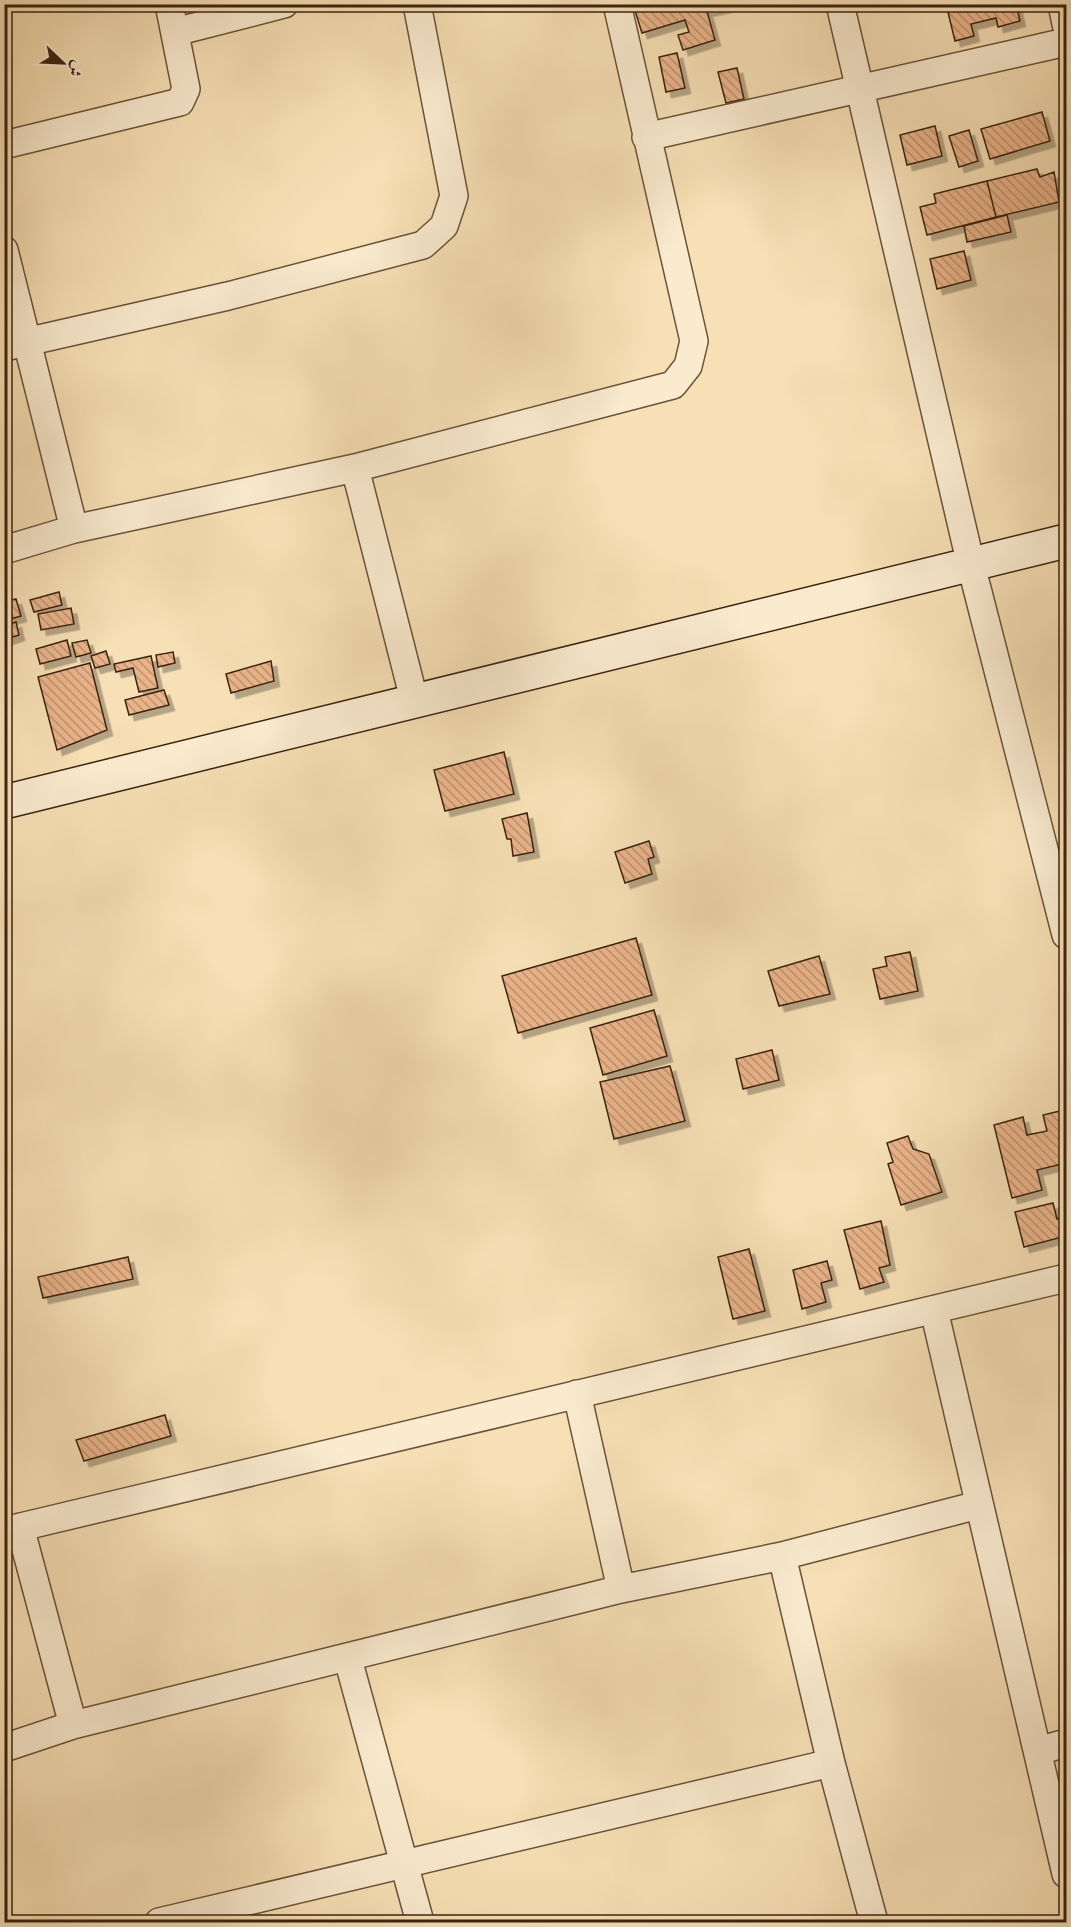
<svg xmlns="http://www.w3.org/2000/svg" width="1071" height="1927" font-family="'Gentium Book Plus',Amiri,serif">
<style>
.building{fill:url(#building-back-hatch);stroke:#3b2411;stroke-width:1.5;filter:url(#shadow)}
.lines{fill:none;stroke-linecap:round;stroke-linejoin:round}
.street-casing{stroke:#6a533a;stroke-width:30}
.secondary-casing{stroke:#3b2411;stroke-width:36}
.street{stroke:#faebcf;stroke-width:27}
.secondary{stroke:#faebcf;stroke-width:33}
</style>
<defs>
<pattern id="building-back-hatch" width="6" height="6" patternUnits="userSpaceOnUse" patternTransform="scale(1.5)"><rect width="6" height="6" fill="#eab48a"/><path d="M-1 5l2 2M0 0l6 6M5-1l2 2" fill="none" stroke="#bf926f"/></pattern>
<filter id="shadow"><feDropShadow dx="5.5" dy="5.5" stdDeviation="0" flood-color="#0004"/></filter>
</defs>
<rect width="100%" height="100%" fill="#f7e0b5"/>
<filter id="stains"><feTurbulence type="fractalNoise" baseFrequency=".00333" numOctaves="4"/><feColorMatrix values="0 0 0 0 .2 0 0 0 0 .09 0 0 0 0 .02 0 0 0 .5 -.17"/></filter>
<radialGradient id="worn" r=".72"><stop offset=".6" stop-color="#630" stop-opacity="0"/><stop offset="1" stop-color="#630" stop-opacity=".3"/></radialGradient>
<path class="building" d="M633,4h72l10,36 -32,10 -5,-15 11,-3 -4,-12 -43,13z
M705,4h20l1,3 -20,4z
M946,4h70l4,17 -22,6 -2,-9 -25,6 3,12 -19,5z
M677,53l8,35 -19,4 -7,-35z
M737,68l7,31 -18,4 -8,-31z
M1042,112l8,29 -60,18 -9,-30z
M935,126l7,30 -35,9 -7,-30z
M969,130l9,31 -19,6 -10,-31z
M1037,169l3,8 14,-5 5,30 -63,15 -9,-36z
M987,181l9,36 -69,18 -7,-28 16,-4 -2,-9z
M1007,215l4,17 -44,10 -3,-16z
M964,251l7,29 -34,9 -7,-30z
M59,592l3,13 -28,7 -4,-12z
M16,599l5,17 -17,5v-19z
M71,608l3,16 -33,6 -3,-16z
M16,622l3,13 -15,5v-14z
M67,640l4,16 -31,8 -4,-15z
M87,640l4,13 -15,4 -4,-14z
M106,651l4,13 -15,4 -4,-12z
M173,652l2,11 -17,4 -2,-12z
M151,656l7,32 -19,4 -6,-24 -17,4 -2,-8z
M271,661l3,20 -43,12 -5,-19z
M90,663l17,67 -50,20 -19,-73z
M164,690l5,15 -40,10 -4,-15z
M504,752l10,42 -69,17 -11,-41z
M527,813l7,39 -21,4 -2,-17h-4l-5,-20z
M649,841l5,16 -6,2 4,15 -27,9 -10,-31z
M636,938l16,57 -134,38 -16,-57z
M910,952l8,39 -38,8 -7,-30 14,-3 -2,-9z
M819,956l11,38 -51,12 -11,-35z
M654,1010l13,46 -64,19 -13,-47z
M772,1050l7,30 -36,9 -7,-30z
M670,1066l15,55 -71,18 -14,-57z
M1060,1111l6,26v26l-29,7 5,20 -30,8 -18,-73 29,-8 4,18 20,-4 -4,-16z
M908,1136l5,13 16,5 13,38 -41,13 -13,-41 5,-2 -6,-19z
M1053,1203l4,16 9,-3v20l-42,11 -9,-35z
M881,1221l9,44 -11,3 5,14 -24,7 -16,-59z
M749,1249l16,62 -32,8 -15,-62z
M128,1257l5,22 -90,19 -5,-21z
M827,1261l5,19 -11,3 5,19 -24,7 -9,-39z
M165,1415l6,21 -87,25 -8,-21z"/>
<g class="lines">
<defs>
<path id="street" d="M840,4l131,561 95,370
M1062,4l4,20
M175,32l109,-28
M646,137l420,-95
M4,145l176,-43 6,-13 -17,-85
M4,250l70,279
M4,347l224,-51 195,-51 21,-19 10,-30 -37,-192
M355,468l59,231
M4,550l70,-21 281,-61 318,-83 15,-19 6,-25 -77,-337
M934,1310l132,564
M577,1394l44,195
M20,1527l53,198
M4,1531l1062,-253
M782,1556l49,207 43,159
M348,1659l72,263
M4,1748l69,-23 548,-136 161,-33 196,-51
M1038,1751l28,-8
M159,1922l672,-159"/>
<path id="secondary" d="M4,802l1062,-261"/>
</defs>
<use href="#street" class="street-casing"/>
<use href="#secondary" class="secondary-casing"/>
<use href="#street" class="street"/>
<use href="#secondary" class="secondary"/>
</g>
<rect width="1071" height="1927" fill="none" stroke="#f7e0b5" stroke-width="24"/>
<rect x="6" y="6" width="1059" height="1915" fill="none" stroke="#3b2411" stroke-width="3"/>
<rect x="12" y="12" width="1047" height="1903" fill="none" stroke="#3b2411" stroke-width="1.5"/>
<g transform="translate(63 63) rotate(113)" stroke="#faebcf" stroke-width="4.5" paint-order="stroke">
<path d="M0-4.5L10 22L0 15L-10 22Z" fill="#3b2411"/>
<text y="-9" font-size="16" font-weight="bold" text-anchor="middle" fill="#3b2411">ش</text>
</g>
<rect width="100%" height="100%" filter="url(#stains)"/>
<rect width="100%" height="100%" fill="url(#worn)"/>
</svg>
